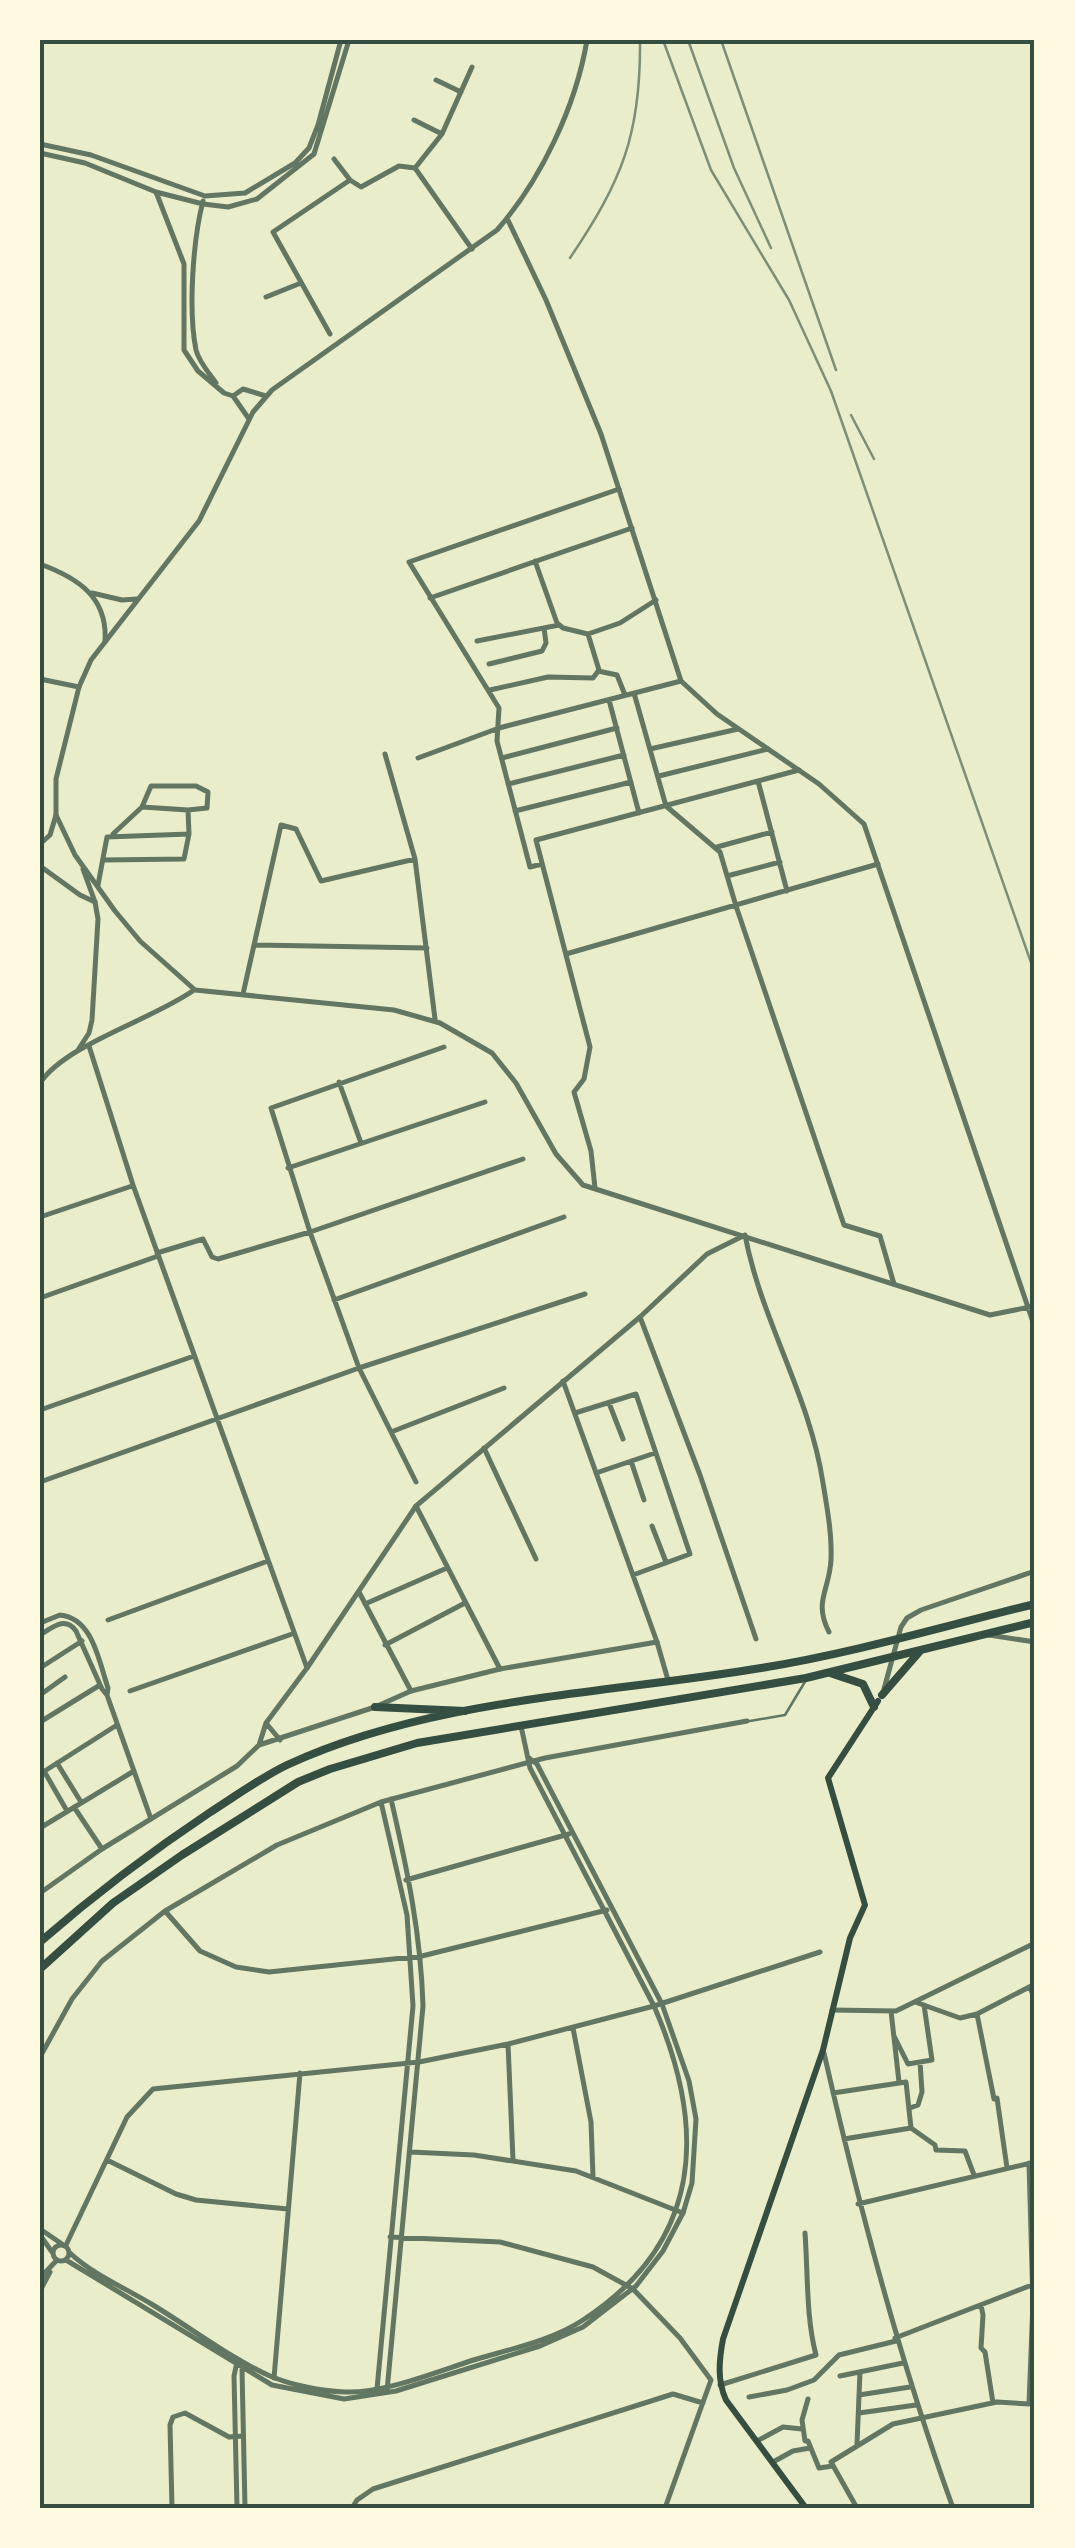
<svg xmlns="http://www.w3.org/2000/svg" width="1075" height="2548" font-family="'Fira Sans Condensed',sans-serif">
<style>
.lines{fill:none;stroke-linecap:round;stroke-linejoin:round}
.service{stroke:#617663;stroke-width:2.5}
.minor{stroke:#617663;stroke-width:5}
.tertiary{stroke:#617663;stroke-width:5}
.secondary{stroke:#344e41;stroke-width:6}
.primary{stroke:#344e41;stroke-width:8}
.rail{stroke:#7c8e77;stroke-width:2.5}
.neatline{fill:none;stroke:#344e41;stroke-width:4}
</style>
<rect width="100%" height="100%" fill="#e9edc9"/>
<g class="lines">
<path class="service" d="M750,1721l35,-6 21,-35"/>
<path class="minor" d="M436,80l25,12
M414,120l28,14
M40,144l51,11 114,41 40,-3 50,-30 14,-15 9,-23 23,-85
M40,153l45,10 71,29 47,12 25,3 29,-8 57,-45 35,-114
M334,159l16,21
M156,192l28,72v86l14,21 26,22 9,3 16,23
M203,201c-10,39 -15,109 -7,149 3,12 13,23 20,33
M472,249l-57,-81 27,-34 30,-67
M266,297l35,-14
M330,334l-57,-102 77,-52 11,7 38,-21 16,2
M233,396l10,-7 23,7
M40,564c38,14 68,33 65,78
M92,593l30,7 15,-1
M430,598l202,-70
M588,634l32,-11 36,-23
M477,641l82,-16
M489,664l53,-13 4,-8 -2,-15
M598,671l19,4 8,20
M40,679l39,8
M490,690l58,-13 45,1 6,-8 -11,-36 -25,-6 -6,-5 -22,-62
M634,693l32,113 54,46 16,54 108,319 36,11 14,48
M609,700l30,113
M650,749l88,-20
M385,754l30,105 20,160
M418,758l81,-30 182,-47
M502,758l115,-30
M659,776l109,-27
M758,781l29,110
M508,784l116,-29
M142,807l46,3
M515,811l116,-29
M40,844l10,-9 6,-20
M717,847l55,-15
M103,860l81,-1 5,-25
M542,864l-12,3 -33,-126 2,-33 -90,-146 210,-73
M40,866l40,29 15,7
M727,876l53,-14
M98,885l9,-48 82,-3 -1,-24 19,-2 1,-16 -12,-6h-45l-9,21 -29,27
M256,945l171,3
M566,954l312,-90
M243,994l38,-169 15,4 25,52 94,-22
M89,1046l44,139 174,483
M339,1082l22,61
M288,1168l197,-66
M595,1188l-4,-37 -17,-59 10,-13 6,-32 -54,-207 263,-70
M40,1217l92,-31
M745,1235c16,85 65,161 78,248 4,24 9,51 8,76 -1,31 -18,42 -2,73
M157,1253l46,-14 9,18 6,2 92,-27 213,-73
M40,1298l118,-42
M334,1300l230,-83
M640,1317l60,158 56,164
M563,1381l94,261 11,38
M609,1403l14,36
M40,1410l154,-54
M575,1413l61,-19 54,160 -57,21
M391,1432l113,-44
M484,1448l52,111
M631,1461l13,39
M596,1473l59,-20
M40,1482l319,-114 -49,-136 -39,-124 173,-61
M416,1482l-57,-114 226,-74
M416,1506l84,163
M652,1526l14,36
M359,1592l52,99
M365,1604l82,-36
M108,1620l160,-59
M40,1623l20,-8c33,3 39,47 48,73l-1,7
M40,1635c13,-8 25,-19 36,-4l26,58 5,6 44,124
M385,1645l80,-42
M40,1668l42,-27
M130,1691l162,-57
M40,1695l25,-18
M40,1722l60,-37
M57,1763l24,39
M44,1771l23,40
M40,1774l77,-49
M74,1807l28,42
M40,1828l94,-57
M406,1880l163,-46
M165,1911l35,40 36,16 33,5 153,-16 185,-46
M1030,1987l5,13
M915,2002l45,16 17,-4 58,-30
M832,2010l64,1 139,-68
M891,2011l8,71
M977,2014l17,85 3,-1 10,70
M573,2028l18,94 2,55
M894,2036l14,28 24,-4 -8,-55
M508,2044l5,116
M824,2053c35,154 75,306 129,455
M40,2057l32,-58 30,-38 63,-50 112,-66 104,-43 164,-44 202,-37
M833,2093l73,-11 5,46 -67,11
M910,2108l8,-3 4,-13 -2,-30
M911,2128l24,17 1,5 29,1 9,24
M410,2152l64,3 102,16 107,42
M107,2160l69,34 20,6 92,9
M858,2204l177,-42
M390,2237l110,5 93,25 40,22 47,49 31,42 -46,128
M66,2245l61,-128 26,-28 266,-27 89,-18 146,-38 166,-54
M40,2278l17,-18
M40,2291l10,-19
M981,2305l2,10 -2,33 4,4 8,51
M895,2338l137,-53
M840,2376l63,-13
M274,2378l26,-305
M720,2385l96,-30c-10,-37 -8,-82 -11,-122
M377,2389l36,-383 -6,-91 -26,-113
M387,2391l36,-385c-2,-71 -16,-138 -32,-207
M859,2395l51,-8
M749,2397l38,-7 27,-10 25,-25 57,-14
M808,2399l-6,21 3,21h3l11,27 14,-2
M859,2413l57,-8
M757,2441l26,-14 19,2
M857,2444l3,-72
M773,2462l20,-11 17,-3
M172,2508l-2,-83 3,-8 12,-4 44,24 14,-1
M352,2508l5,-8 16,-11 300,-95 30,9
M857,2508l-26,-46 62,-38 104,-22 32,2 4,-102 -4,-139"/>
<path class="tertiary" d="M587,40c-11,66 -46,140 -90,190l-225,160 -19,22 -54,109 -108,139 -12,27 -23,92v36l19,40 40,56 25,30 55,49 199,20 46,13 52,30 24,30 40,71 27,31 407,130 45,-9
M507,218l39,82 55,134 80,247 36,33 102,70 45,40 171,504
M78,1050l11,-17 3,-13 6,-101 -3,-17 -12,-33
M40,1083c26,-39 112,-63 154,-93
M989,1635l46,7
M884,1689l17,-62 6,-9 14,-8 114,-39
M266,1723l14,17
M259,1745l7,-22 41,-55 109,-162 224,-189 67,-63 36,-18
M40,1893l62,-44 135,-83 22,-21 116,-38 36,-16 89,-22 157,-27
M40,2229l22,15
M40,2235l12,17
M53 2253a8 8 0 1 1 16 0a8 8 0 1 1-16 0Z
M70,2253c22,21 57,36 83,52 38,23 77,53 117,71 21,9 51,15 74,16 40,2 94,-21 133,-33 34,-10 76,-19 106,-39 121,-79 124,-192 71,-314l-124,-238 -9,-42
M66,2260l206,125 72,14 52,-8 144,-45 43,-19 53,-41 27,-35 20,-38 9,-30 4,-64 -7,-38 -27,-77 -125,-240 -8,-6
M242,2369l3,139
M237,2508l-3,-132 3,-14"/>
<path class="secondary" d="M806,2508l-80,-108c-9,-20 -7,-39 -3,-61l100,-289 27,-112 15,-33 -37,-127 50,-77"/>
<path class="primary" d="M830,1673l33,11 11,23
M882,1695l39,-45
M375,1707l90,4
M40,1942c54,-47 109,-89 169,-129 25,-16 51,-35 78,-48 144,-67 319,-71 474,-97 93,-15 183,-42 274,-64
M40,1969l73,-66 69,-48 116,-73 32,-13 87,-26 389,-65 229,-56"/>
<path class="rail" d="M663,40l48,130 78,130 42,91 204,583
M688,40l46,128 37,80
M721,40l115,330
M570,258c52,-77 71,-124 70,-218
M851,415l23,44"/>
</g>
<rect width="1075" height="2548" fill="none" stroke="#fefae0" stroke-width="85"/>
<rect x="42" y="42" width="990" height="2464" class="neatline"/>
</svg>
